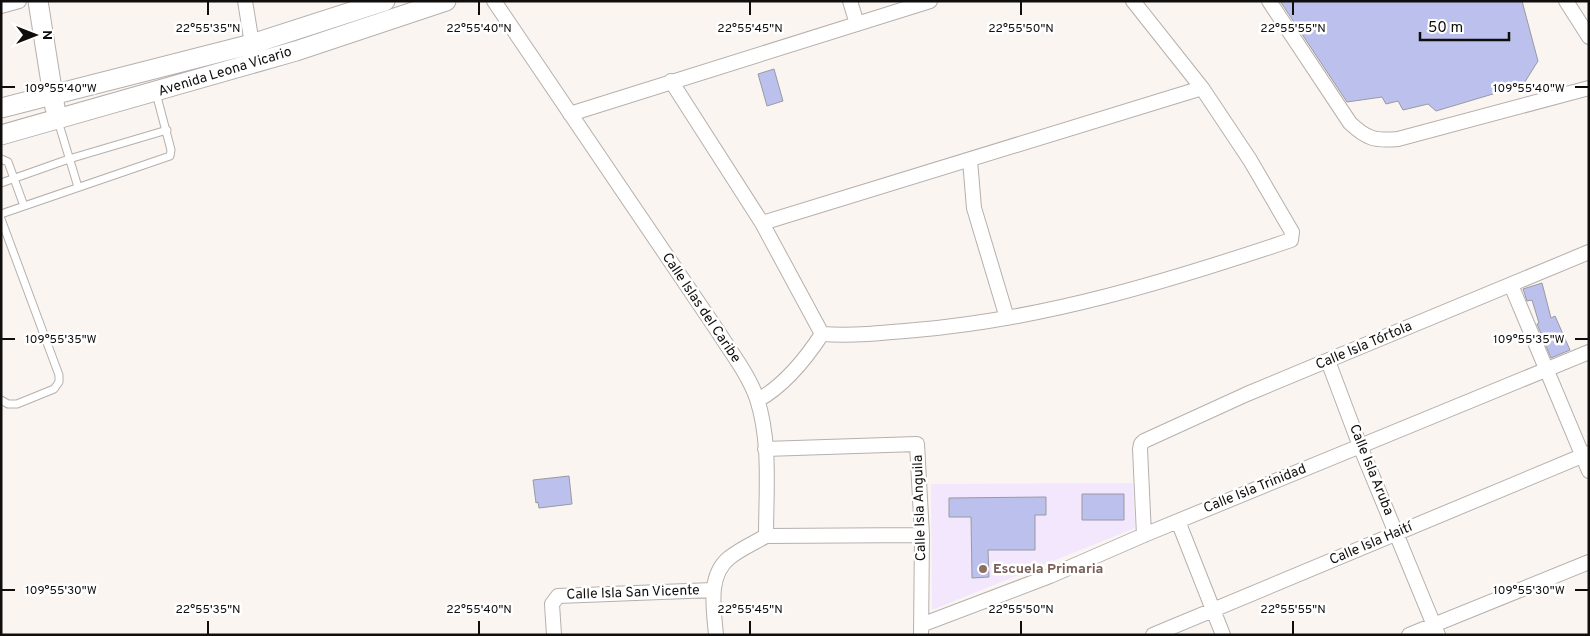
<svg xmlns="http://www.w3.org/2000/svg" width="1590" height="636" font-family="Overpass,sans-serif">
<style>
.education{fill:#f2e7fc}
.building{fill:#bcc0ed;stroke:#999a9f}
.lines{fill:none;stroke-linecap:round;stroke-linejoin:round}
.lane-casing{stroke:#b6b0ad;stroke-width:9}
.street-casing{stroke:#b6b0ad;stroke-width:16}
.secondary-casing{stroke:#b6b0ad;stroke-width:21}
.lane{stroke:#fff;stroke-width:7}
.street{stroke:#fff;stroke-width:14}
.secondary{stroke:#fff;stroke-width:19}
.ticks{fill:none;stroke:#100e0d;stroke-width:2}
.education-dot{fill:#8d6e63;stroke:#fff;stroke-width:2}
.labels{text-anchor:middle;dominant-baseline:central;stroke-width:5;stroke-linejoin:round;paint-order:stroke}
.street-label{font-size:14px;fill:#100e0d;stroke:#fff}
.education-label{font-size:14px;font-weight:bold;fill:#785e54;stroke:#fff;text-anchor:start}
.ticks-label{font-size:12px;text-anchor:middle;fill:#100e0d;stroke:#fff;stroke-width:5;stroke-linejoin:round;paint-order:stroke}
</style>
<rect width="100%" height="100%" fill="#fbf5f2"/>
<path class="education" d="M1133,483l2,45 -203,82 -1,-126z"/>
<path class="building" d="M1280,1h242l16,60 -15,24 -87,26 -8,-7 -25,6 -5,-9 -12,3 -4,-7 -35,5z
M774,69l9,32 -16,5 -9,-32z
M1542,283l9,35 4,-2 15,34 -19,8 -14,-34 2,-1 -7,-23 -5,1 -4,-12z
M569,476l3,28 -33,4 -1,-6 -2,1 -3,-23z
M1082,494h42v26h-42z
M1046,497v18h-11v35h-47l1,27 -17,1 -1,-61h-22v-19z"/>
<g class="lines">
<defs>
<path id="lane" d="M58,121l20,66
M1,159l7,3 16,44
M1,183l68,-24 98,-29
M1,214l169,-58 1,-6 -15,-57
M1,219l58,156v7l-5,7 -37,15h-9l-7,-4"/>
<path id="street" d="M245,1l7,43
M494,1l225,332c13,21 30,42 38,66 14,43 9,93 9,137 -12,7 -26,13 -37,22 -22,18 -15,52 -13,77
M850,1l7,23
M1269,1l81,122c17,16 25,18 48,16l191,-51
M1566,1l23,36
M1,6l18,-5
M671,81l91,142 60,111
M570,114l360,-113
M970,160l4,48 33,110
M762,223l440,-135
M1511,285l78,186
M822,334c32,2 62,-1 94,-4 129,-11 253,-49 375,-90l1,-8 -42,-72 -48,-72 -69,-87
M1328,361l32,85 78,189
M758,400c27,-15 47,-40 64,-66
M765,449l152,-5 5,91 -1,100
M1178,521l45,114
M1144,535l-4,-86 1,-5 3,-3 103,-47 342,-142
M766,536l156,-1
M921,625l129,-49 94,-41 445,-183
M554,635l-2,-31 6,-8 155,-6
M1153,635l436,-182
M1409,635l180,-73"/>
<path id="secondary" d="M38,1l17,107
M1,108l251,-64 133,-43
M1,135l295,-84 150,-50"/>
</defs>
<use href="#lane" class="lane-casing"/>
<use href="#street" class="street-casing"/>
<use href="#secondary" class="secondary-casing"/>
<use href="#lane" class="lane"/>
<use href="#street" class="street"/>
<use href="#secondary" class="secondary"/>
</g>
<path class="ticks" d="M208,2v13M479,2v13M750,2v13M1021,2v13M1293,2v13M2,87h13M1575,87h13M2,339h13M1575,339h13M2,590h13M1575,590h13M208,621v13M479,621v13M750,621v13M1021,621v13M1293,621v13"/>
<circle class="education-dot" cx="983" cy="569" r="5"/>
<g class="labels">
<g class="street-label">
<text transform="translate(225 72) rotate(-17)">Avenida Leona Vicario</text>
<text transform="translate(701 308) rotate(56)">Calle Islas del Caribe</text>
<text transform="translate(1364 346) rotate(-23)">Calle Isla Tórtola</text>
<text transform="translate(1371 470) rotate(68)">Calle Isla Aruba</text>
<text transform="translate(1255 489) rotate(-22)">Calle Isla Trinidad</text>
<text transform="translate(920 508) rotate(-92)">Calle Isla Anguila</text>
<text transform="translate(1371 544) rotate(-23)">Calle Isla Haití</text>
<text transform="translate(633 593) rotate(-2)">Calle Isla San Vicente</text>
</g>
<g class="education-label">
<text x="993" y="569">Escuela Primaria</text>
</g>
</g>
<g class="ticks-label">
<text x="208" y="32">22°55'35"N</text>
<text x="479" y="32">22°55'40"N</text>
<text x="750" y="32">22°55'45"N</text>
<text x="1021" y="32">22°55'50"N</text>
<text x="1293" y="32">22°55'55"N</text>
<text x="1529" y="92">109°55'40"W</text>
<text x="61" y="92">109°55'40"W</text>
<text x="1529" y="343">109°55'35"W</text>
<text x="61" y="343">109°55'35"W</text>
<text x="1529" y="594">109°55'30"W</text>
<text x="61" y="594">109°55'30"W</text>
<text x="208" y="613">22°55'35"N</text>
<text x="479" y="613">22°55'40"N</text>
<text x="750" y="613">22°55'45"N</text>
<text x="1021" y="613">22°55'50"N</text>
<text x="1293" y="613">22°55'55"N</text>
</g>
<rect width="1590" height="636" fill="none" stroke="#100e0d" stroke-width="5"/>
<g transform="translate(35 35) rotate(90)" stroke="#ffffff" stroke-width="4" paint-order="stroke">
<path d="M0-4L9 19L0 12L-9 19Z" fill="#100e0d"/>
<text y="-8" font-size="14" font-weight="bold" text-anchor="middle" fill="#100e0d">N</text>
</g>
<path d="M1420 32v8h89v-8" fill="none" stroke="#100e0d" stroke-width="2.5"/>
<text x="1428" y="32" font-size="15" fill="#100e0d" stroke="#ffffff" stroke-width="4" paint-order="stroke">50 m</text>
</svg>
